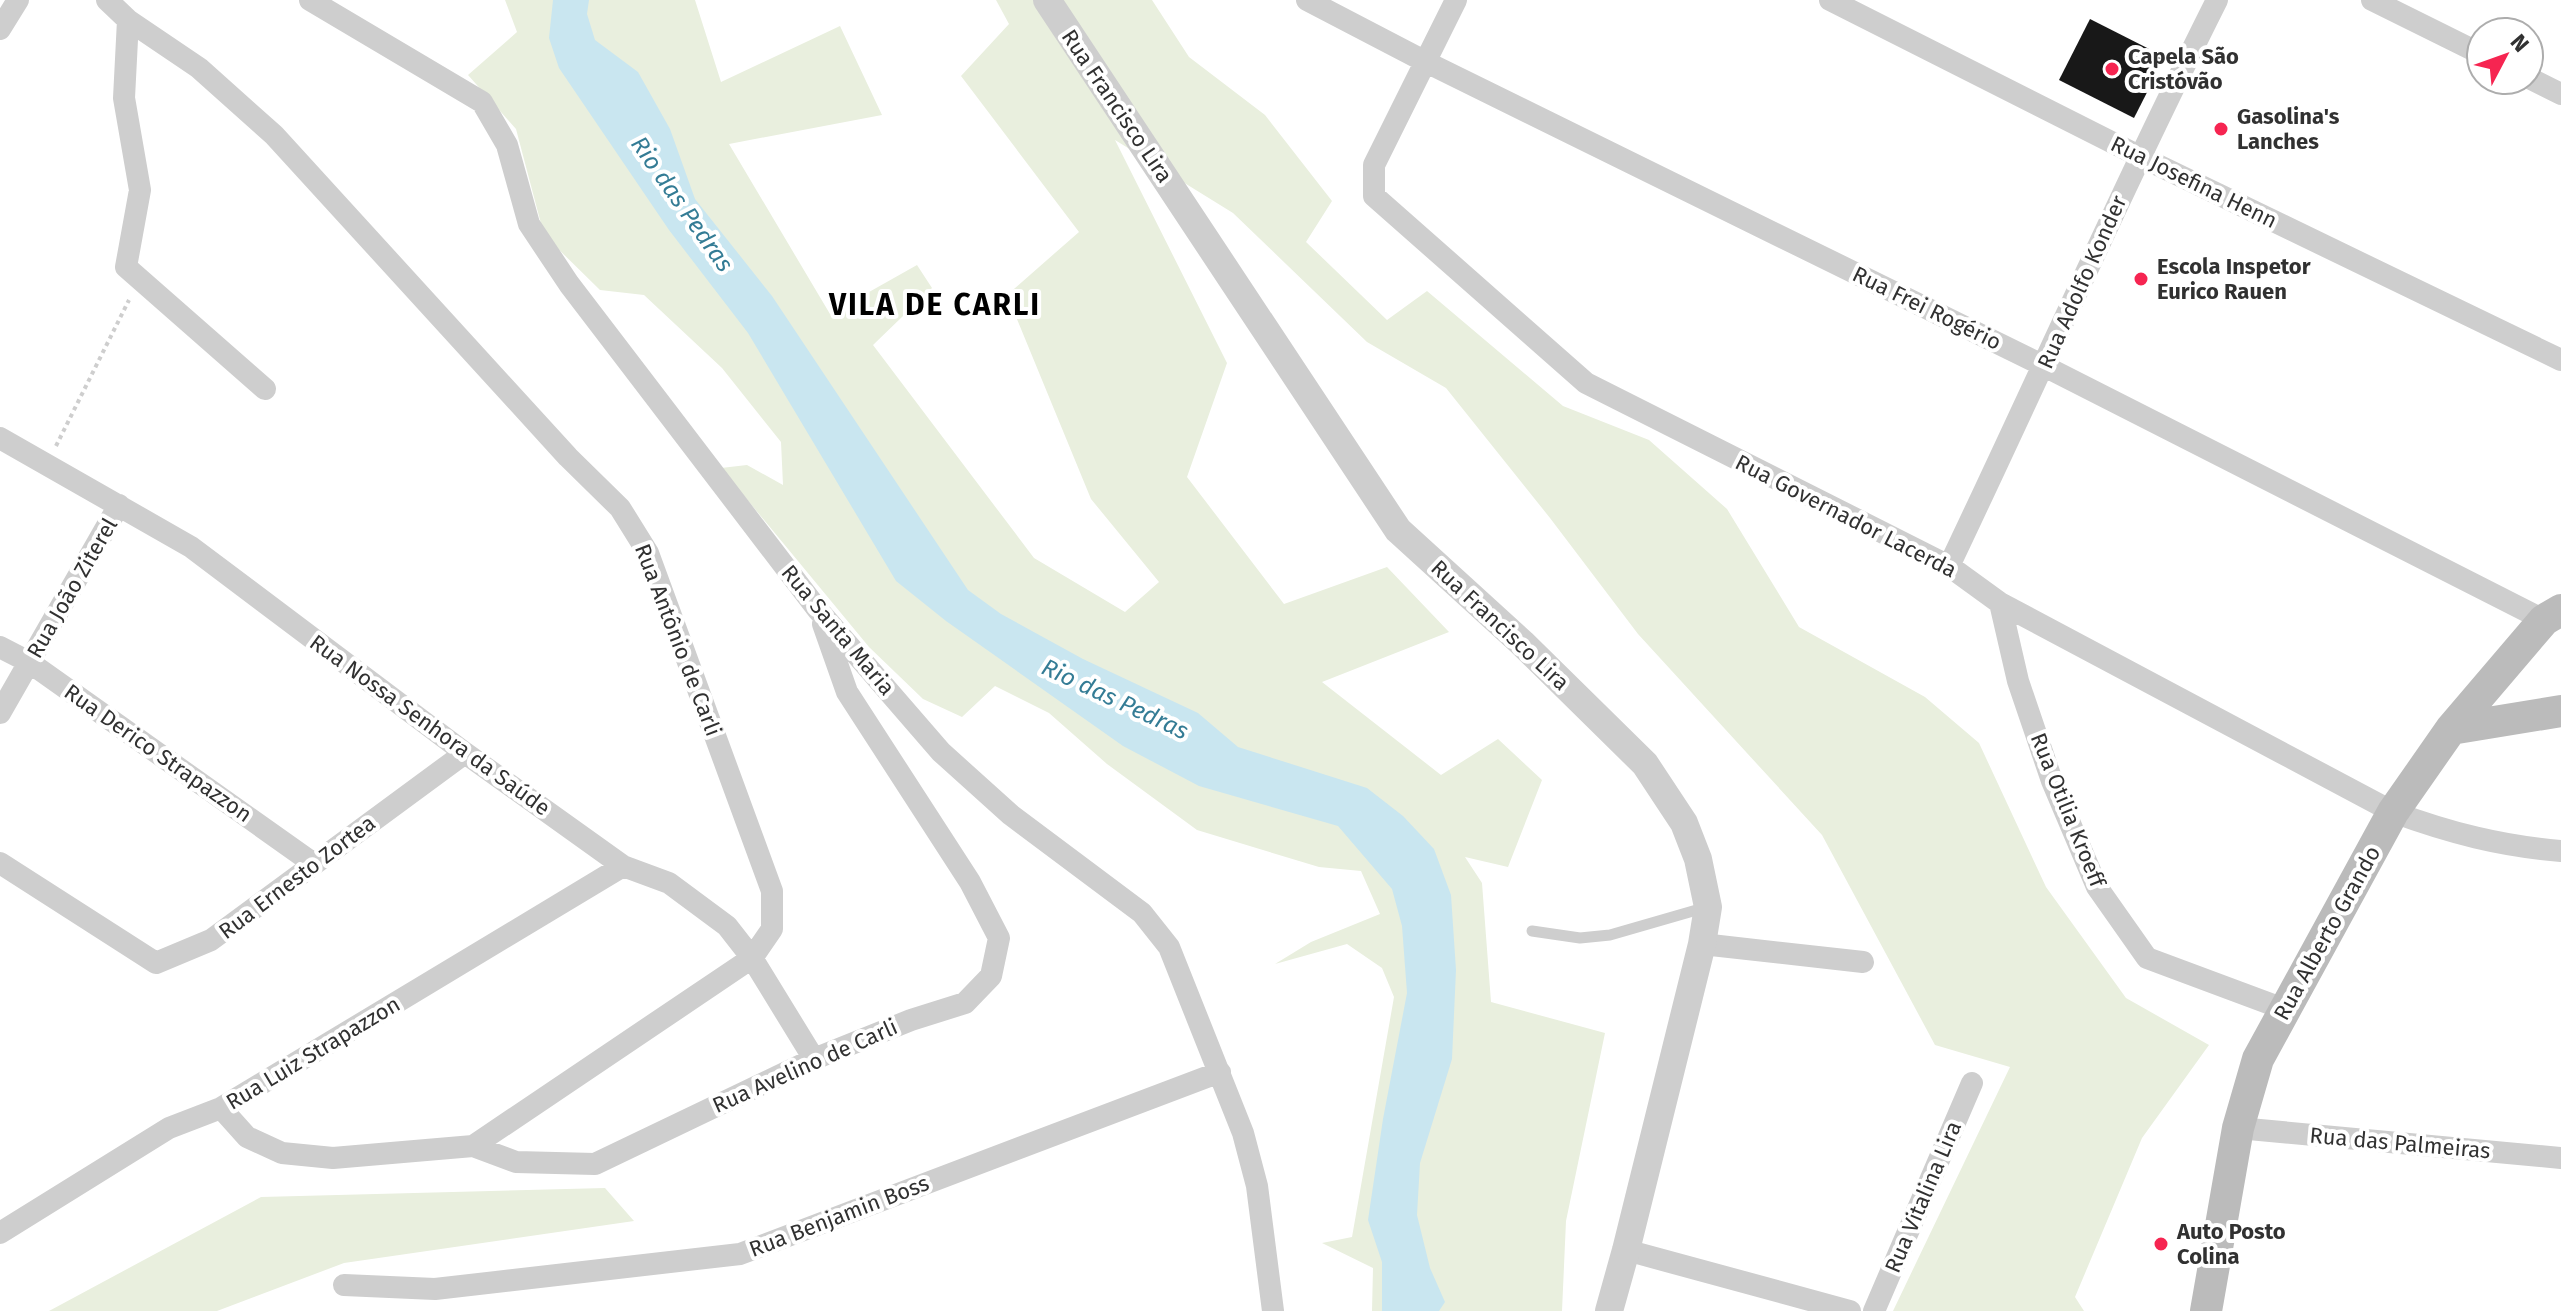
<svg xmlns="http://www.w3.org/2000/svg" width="2561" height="1311" font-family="'Fira Sans',sans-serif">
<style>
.green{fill:#e9efde}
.water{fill:#c9e6f0}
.building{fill:#181818}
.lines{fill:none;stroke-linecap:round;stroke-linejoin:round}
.path{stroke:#cecece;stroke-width:4;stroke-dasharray:4 4;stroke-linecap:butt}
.service{stroke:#cecece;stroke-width:11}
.minor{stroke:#cecece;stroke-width:22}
.tertiary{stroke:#cecece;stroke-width:28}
.secondary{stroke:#bbb;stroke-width:32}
.poi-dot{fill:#f62551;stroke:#fff;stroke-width:3}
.labels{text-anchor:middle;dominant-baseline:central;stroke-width:8;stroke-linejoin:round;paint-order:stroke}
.poi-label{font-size:22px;font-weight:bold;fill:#313131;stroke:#fff;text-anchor:start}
.street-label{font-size:22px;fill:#313131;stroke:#fff}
.water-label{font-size:24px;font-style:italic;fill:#347c95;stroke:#fff}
.district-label{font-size:30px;font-weight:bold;letter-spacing:2px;fill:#000;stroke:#fff}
</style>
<rect width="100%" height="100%" fill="#fff"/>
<path class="green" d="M505,0h190l26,82 119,-56 42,89 -153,29 101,170 87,-49 15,23 -59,57 161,213 91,54 34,-30 -68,-83 -84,-204 72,-63 -118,-156 48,-52 -13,-24h156l37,57 76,58 67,86 -26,41 81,78 40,-29 136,115 86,34 78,69 72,118 126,70 54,46 67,144 80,111 83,47 -67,93 -67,159 9,14h-191l117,-244 -75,-22 -113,-210 -184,-201 -88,-116 -104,-130 -79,-46 -134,-129 -118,-73 112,223 -40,114 97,127 103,-37 62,65 -127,50 119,93 57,-36 44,41 -34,87 -43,-10 17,26 9,119 114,31 -39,188 -4,90h-190l1,-43 -51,-25 30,-6 42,-240 -12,-29 -35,-24 -72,20 36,-22 69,-28 -19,-43 -42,-4 -122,-37 -90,-66 -58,-51 -54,-27 -33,31 -39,-18 -54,-52 -148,-179 26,-3 36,20 -2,-43 -59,-74 -78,-73 -44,-5 -56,-55 -28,-106 -48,-54 49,-43z
M605,1188l29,33 -290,42 -127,48h-168l212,-114z"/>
<path class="water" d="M553,0h36l-2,14 8,26 43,32 32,57 25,70 77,97 196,294 33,24 82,45 115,54 40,34 129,41 36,28 31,33 17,46 5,75 -4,89 -32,104 -3,52 13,53 15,34 -6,9h-57v-49l-14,-42 15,-101 24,-126 -5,-67 -10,-37 -54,-63 -139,-40 -76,-40 -177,-125 -50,-40 -148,-248 -79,-103 -110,-162 -10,-30z"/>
<path class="building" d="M2090,19l75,38 -31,61 -75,-38z"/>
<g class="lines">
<path class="path" d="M56,446l73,-146"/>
<path class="service" d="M1532,931l48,7 30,-3 97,-28"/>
<path class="minor" d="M107,0l21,20 71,48 75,67 294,322 52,51 28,45 124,338v38l-20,29 -279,188
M310,0l172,102 25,43 22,79 40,60 249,326 123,142 70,63 131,98 27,34 74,186 14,53 16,125
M1307,0l119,62 618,304 500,254
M1456,0l-82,165v31l212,187 363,183 51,37 393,209c57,21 108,34 168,39
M1830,0l309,156 422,204
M2372,0l109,54
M128,20l-4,78 16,92 -14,77 139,122
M0,29l18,-29
M2529,78l32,16
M0,438l191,109 274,206 158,113 46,17 58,43 25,32 62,101
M1949,566c90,-189 174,-379 268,-566
M2000,603l18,78 34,100 45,106 50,71 137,51
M0,647l29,15 285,202
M0,713l119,-208
M0,863l156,100 55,-23 254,-187
M1702,944l161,18
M221,1108l26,29 35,16 51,5 140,-12 43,16 79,2 219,-105 97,-39 54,-17 26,-27 8,-38 -29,-56 -123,-190 -24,-68
M2238,1128l323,30
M0,1233l169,-105 52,-20 402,-242
M1626,1250l224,61
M344,1285l91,4 305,-35 480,-182
M1874,1311l98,-228"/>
<path class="tertiary" d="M1047,0l351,530 124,113 123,121 39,59 14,36 10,48 -6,37 -76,306 -17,61"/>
<path class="secondary" d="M2451,729l110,-18
M2206,1311l32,-183 20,-69 135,-247 58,-83 93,-109 17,-10"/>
</g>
<g class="poi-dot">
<circle cx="2112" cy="69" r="8"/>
<circle cx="2221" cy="129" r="8"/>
<circle cx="2141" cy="279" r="8"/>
<circle cx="2161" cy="1244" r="8"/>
</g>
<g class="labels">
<g class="poi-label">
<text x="2128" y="56">Capela São<tspan x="2128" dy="25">Cristóvão</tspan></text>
<text x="2237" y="116">Gasolina's<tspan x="2237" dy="25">Lanches</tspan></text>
<text x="2157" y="266">Escola Inspetor<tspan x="2157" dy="25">Eurico Rauen</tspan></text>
<text x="2177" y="1231">Auto Posto<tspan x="2177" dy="25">Colina</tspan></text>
</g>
<g class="street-label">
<text transform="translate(1117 106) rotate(56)">Rua Francisco Lira</text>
<text transform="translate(2194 182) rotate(26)">Rua Josefina Henn</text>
<text transform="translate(2082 282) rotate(-66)">Rua Adolfo Konder</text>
<text transform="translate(1927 308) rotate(26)">Rua Frei Rogério</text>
<text transform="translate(1846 516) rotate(27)">Rua Governador Lacerda</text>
<text transform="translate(72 588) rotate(-60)">Rua João Ziterel</text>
<text transform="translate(1500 625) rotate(43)">Rua Francisco Lira</text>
<text transform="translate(838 630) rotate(50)">Rua Santa Maria</text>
<text transform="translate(678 640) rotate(69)">Rua Antônio de Carli</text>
<text transform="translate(430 725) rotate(36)">Rua Nossa Senhora da Saúde</text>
<text transform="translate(158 753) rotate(35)">Rua Derico Strapazzon</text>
<text transform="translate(2068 810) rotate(68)">Rua Otilia Kroeff</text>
<text transform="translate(297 877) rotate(-37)">Rua Ernesto Zortea</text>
<text transform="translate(2327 933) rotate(-61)">Rua Alberto Grando</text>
<text transform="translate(313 1053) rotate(-31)">Rua Luiz Strapazzon</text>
<text transform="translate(805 1066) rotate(-24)">Rua Avelino de Carli</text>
<text transform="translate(2400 1143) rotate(5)">Rua das Palmeiras</text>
<text transform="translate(1923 1197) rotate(-67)">Rua Vitalina Lira</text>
<text transform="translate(839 1216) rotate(-21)">Rua Benjamin Boss</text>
</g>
<g class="water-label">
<text transform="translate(682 204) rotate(55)">Rio das Pedras</text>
<text transform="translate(1115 699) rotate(25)">Rio das Pedras</text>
</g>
<g class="district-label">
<text x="935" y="305">VILA DE CARLI</text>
</g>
</g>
<g transform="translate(2505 56) rotate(49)"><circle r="38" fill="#ffffff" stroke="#adadad" stroke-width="2"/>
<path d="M0-6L14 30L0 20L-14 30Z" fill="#f62551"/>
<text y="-12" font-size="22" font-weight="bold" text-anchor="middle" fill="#313131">N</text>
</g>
</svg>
